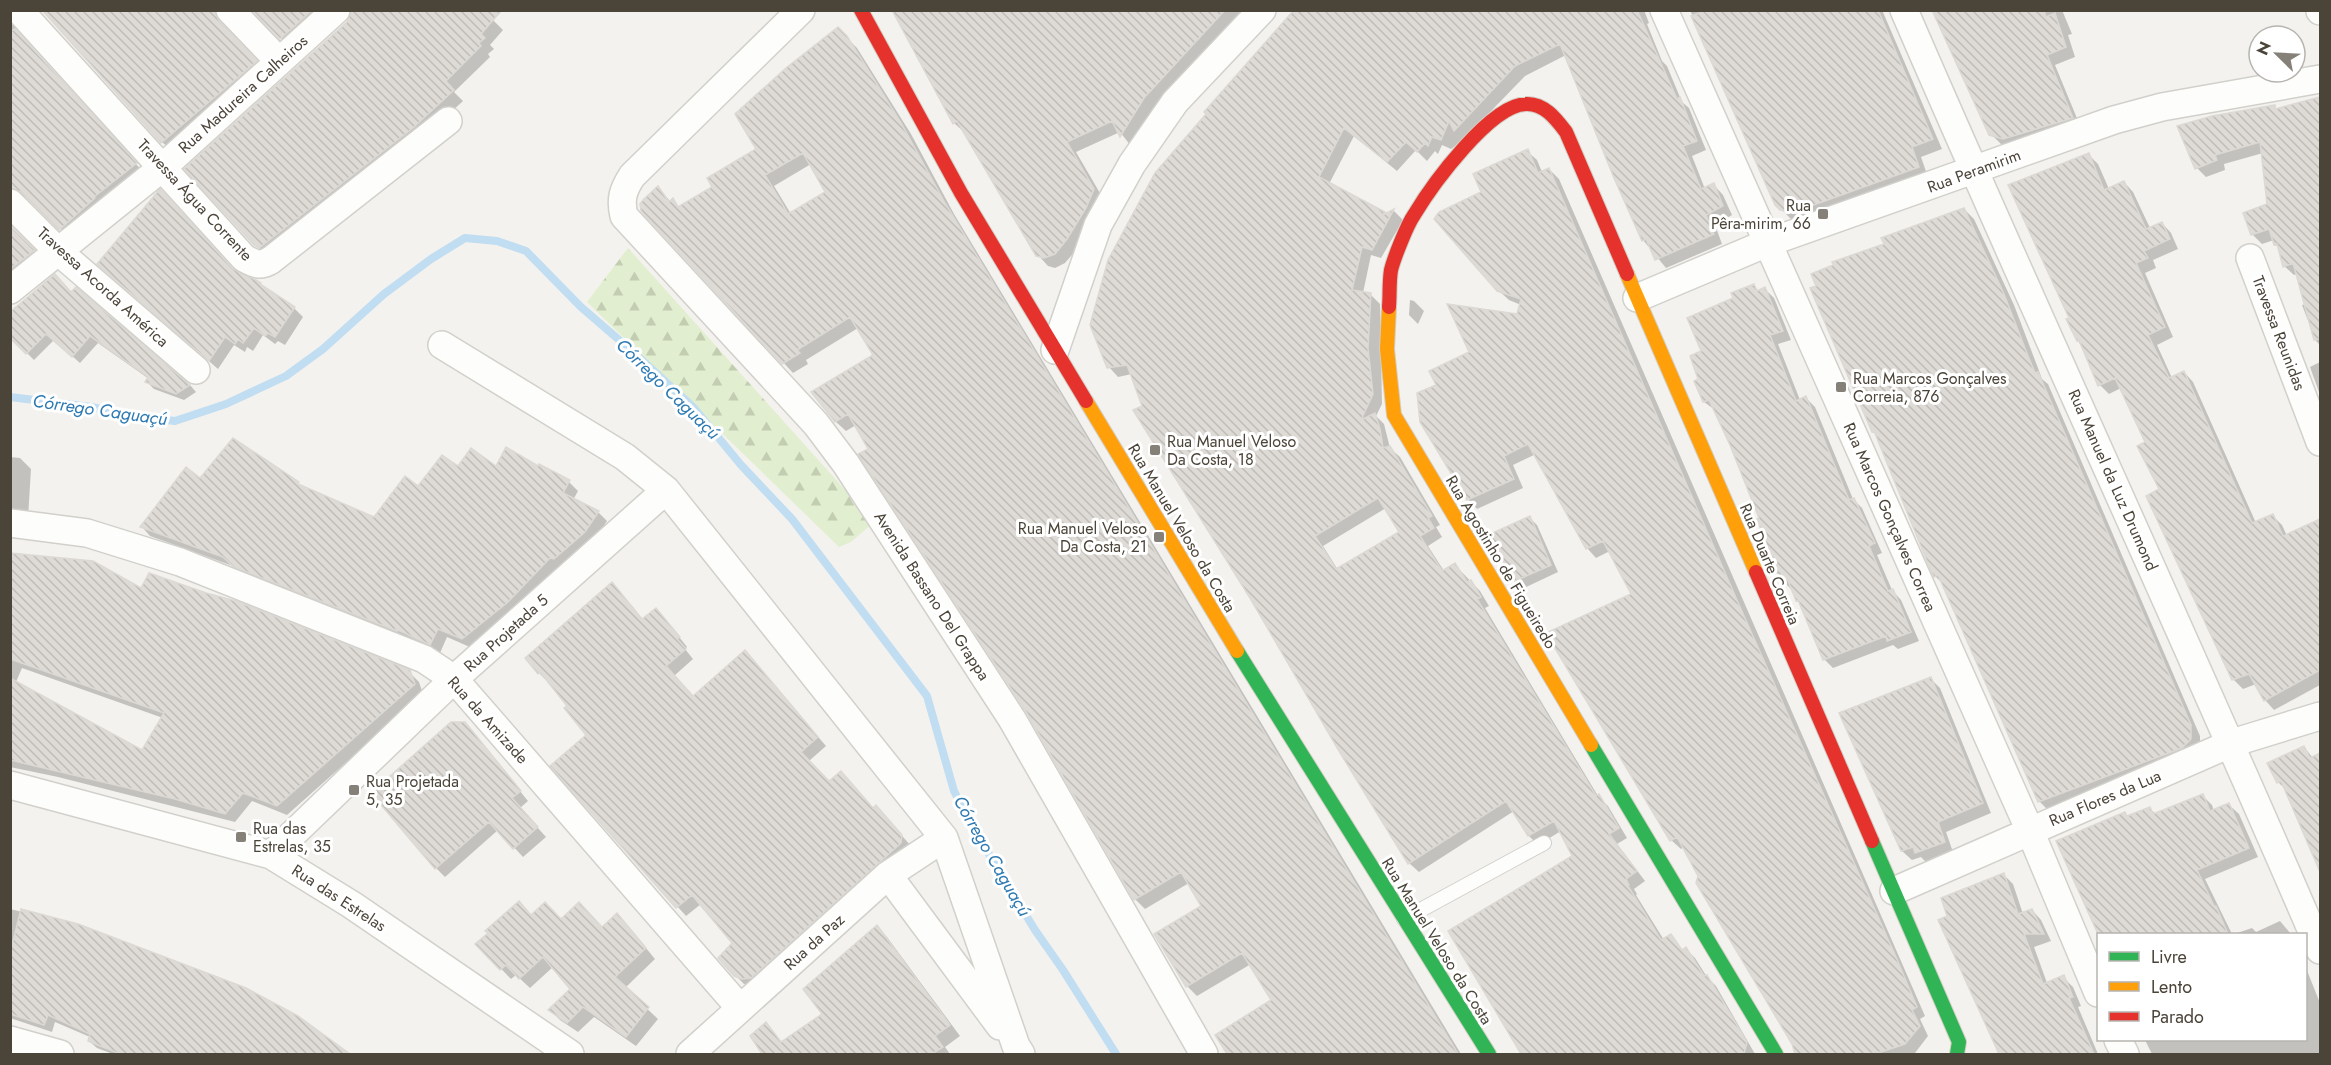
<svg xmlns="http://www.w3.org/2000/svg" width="2331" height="1065" font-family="Jost,sans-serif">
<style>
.forest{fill:url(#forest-firs)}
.shadow{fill:#0003;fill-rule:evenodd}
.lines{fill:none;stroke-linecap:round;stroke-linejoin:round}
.stream{stroke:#c0ddf1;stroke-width:8}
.building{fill:url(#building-back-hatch);stroke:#dcd9d4;stroke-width:1.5;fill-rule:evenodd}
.lane-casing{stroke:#d2d0cb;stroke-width:16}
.street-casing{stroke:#d2d0cb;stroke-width:30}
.fast-casing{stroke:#d3cfc5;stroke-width:16}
.slow-casing{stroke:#d3cfc5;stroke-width:16}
.jam-casing{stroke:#d3cfc5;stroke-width:16}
.lane{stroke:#fdfdfc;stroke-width:14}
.street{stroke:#fdfdfc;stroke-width:27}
.fast{stroke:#30b455;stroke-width:14}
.slow{stroke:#ff9f0a;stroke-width:14}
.jam{stroke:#e5322d;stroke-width:14}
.poi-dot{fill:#868178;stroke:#fff;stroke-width:2}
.labels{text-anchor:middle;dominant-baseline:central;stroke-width:6;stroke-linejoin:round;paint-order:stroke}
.street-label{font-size:16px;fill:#4b4439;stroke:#fff}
.poi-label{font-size:16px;fill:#4b4439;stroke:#fff;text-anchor:start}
.water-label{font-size:18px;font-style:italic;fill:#2e7ab2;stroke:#fff}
</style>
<defs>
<pattern id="forest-firs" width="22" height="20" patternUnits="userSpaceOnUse" patternTransform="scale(1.5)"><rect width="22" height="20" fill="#e1eecf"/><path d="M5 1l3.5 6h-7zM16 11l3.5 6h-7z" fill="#c3cdb2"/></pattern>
<pattern id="building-back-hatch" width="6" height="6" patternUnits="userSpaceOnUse" patternTransform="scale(1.5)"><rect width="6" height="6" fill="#dedbd6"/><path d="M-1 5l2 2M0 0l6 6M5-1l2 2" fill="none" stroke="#c0bdb8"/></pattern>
</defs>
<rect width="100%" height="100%" fill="#f4f2ee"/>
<path class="forest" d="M628,248l246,274 -23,20 -12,5 -252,-245z"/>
<path class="shadow" d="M10,10l7,22 128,142 -75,64 -37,-37 -7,-4h-9l-7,4z
M254,10h79l-42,38z
M894,10h351l-114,136 -11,-14 -44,20 28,48 -27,49 -12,14 -10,5 -7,-2 -10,-11 -73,-122 -11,-10z
M1298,10h346l5,13 -2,1 15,37 5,5 15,36 7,6 17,42 -14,6 13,33 9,-4 9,10 9,20 -17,10 7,19 -56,24 -23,-28 -77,-185 -41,21 -61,63 -13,10 -9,-4 -4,9 -3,-3 -8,10 -11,-11 -19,21 -43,-35 -25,48 56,31 9,-4 9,9 -22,38 -10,-3 -8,38 7,1 10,10 2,100 -6,12 8,8 6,24 10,9 40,68 -4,2 6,10 -14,9 16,25 11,-6 25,26 9,15 -4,2 113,188 10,10 19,32 -10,6 28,37 -11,8 3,5 -1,1 28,45 7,-4 12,15 3,-2 9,9 12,19 9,9 39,68h-232l-73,-122 124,-75 -13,-26 -23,14 -9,-9 -15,-25 -95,61 -10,-9 -265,-456 -12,-33 -14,3 -9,-10zM1386,508l15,24 -63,38 -15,-24z
M1690,10h192l60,139 -21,8 7,20 -121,44 -15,-1 -16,-16z
M1934,10h128l10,24 -4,1 7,22 -20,8 26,63 -68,20 -12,-4 -10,-10z
M491,18l12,12 -13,15 4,4 -6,5 2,3 -36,35 9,9 -39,36 -158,118 -11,-11 93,-221z
M220,25l46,46 -94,80 -10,-9z
M838,29l19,19 54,86 43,80 507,840h-233l-11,-19 56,-35 -22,-36 -54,32 -10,-10 17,-79 -15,-24 -44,26 -10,-10 -109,-189 -170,-285 -10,6 -10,-9 39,-66 -17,-28 -52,32 2,4 -15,9 -150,-162 15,-23 13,14 2,-1 7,7 34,-20 44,-38zM811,164l16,29 -36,21 -17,-28z
M2320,99v246l-4,-4 -14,-36 4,-1 -9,-30 -3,1 -10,-9 -4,-18 -6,-8 -12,4 -10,-10 17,-29 -6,-52 -39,11 1,6 -19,7 -9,-9 77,-61 3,3z
M1527,151l10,9 5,12 7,-3 10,10 366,837 -5,3 8,17 -13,17 -118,1 -4,-10 -109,-197 -3,2 -10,-9 -38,-245 -23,-44 -14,7 -9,-10 -51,-94 -23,11 10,23 -46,21 -9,-10 -30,-114 33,-32 47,-37 3,-11 -12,-5 -11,-10 -15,-97z
M2088,154l10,10 11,25 15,-7 9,10 17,36 12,-5 9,10 7,16 -25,11 3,8 -11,5 28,64 -16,8 15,33 12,-6 9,10 63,141 16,-8 10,10 5,11 33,-16v165l-46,25 -9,-10 -9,-16 -13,5 -10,-10 -72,-189 -14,-47 -26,-55 -12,6 -9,-9 -32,-65 3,-1z
M1964,209l10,10 40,86 24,63 4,11 6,5 152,352v13l-151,62 -10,-10 -96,-217 -8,-8 -58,-141 -3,-4 -62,-142 74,-45z
M10,228l33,33 -23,18 -10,-9z
M233,271l61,37 9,9 -18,28 -7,-4 -3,3 -12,-9 -10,16 -6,-4 -2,5 -11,-7 -16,24 -110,-96z
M1753,286l6,5 6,-2 9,9 17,42 -13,4 22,56 6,-2 9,9 38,92 9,9 20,45 -5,2 15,35 9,10 18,41 -21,8 -5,-4 -60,23 -9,-9 -22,-54 -5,-5 -4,-12 -2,1 -9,-9 -24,-60 3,-1 -46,-109 -11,-8 -8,-21 4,-1 3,-28 32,-53z
M76,289l114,96 6,7 -12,8 -30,-11 -7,-7 2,-3 -51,-36 -18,20 -26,-23 -20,20 -7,-7z
M1410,300l4,1 10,10 -6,13 -9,-9z
M2320,362v33l-10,-28z
M233,440l70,48 72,31 44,-31 39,-20h80l31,14 9,9 -5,9 25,12 9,9 -13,20 -31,26 -3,-1 -43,45 -45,37 -25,-11 -7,16 -36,-17 1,3 -160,-64 -12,-9 -83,-30 -8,-9 58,-47z
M10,457l10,1 11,11 -3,49 -18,-2z
M1530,518l7,7 21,47 -34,16 -8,-8 -26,-44z
M10,553l132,37 267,82 10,10 4,12 -136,121 -35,-14 -17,21 -177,-45 -48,-10zM22,668l141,50 -20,34 -127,-70z
M612,584l31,36 21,-2 23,29 -2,2 8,10 -19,17 19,21 52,-45 81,94 -17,15 20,22 56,33 25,29 -158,142 -8,-3 -9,-9 -1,-31 -33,-40 -15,12 -134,-150 36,-31 -39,-54 -1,1 -9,-9 -12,-15z
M1931,679l9,9 51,125 -45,19 7,20 -27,10 -5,-5 -9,3 -10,-9z
M473,733l55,68 -8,7 26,29 -23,20 -25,-27 -53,47 -9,-9z
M2304,747l9,11 7,-3v91l-3,2 -31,-58 -8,-8z
M2203,796l9,9 2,6 15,-6 10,9 19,43 -53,22 27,55h-132l-42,-92 92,-33 6,5z
M2004,875l9,9 10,30 9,-4 9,10 10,21 -17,6 13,36 16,-6 10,10 8,19 -3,1 20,47h-99l-59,-133 9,-4z
M10,909l67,16 220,92 53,37h-237l-16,-6 -8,-7 1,-4 -35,-15 -3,10 -42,-14z
M532,917l70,12 25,-4 28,34 -30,29 33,31 -22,27 -42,-29 -16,15 -18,-12 -10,-10 22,-21 -19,-22 -23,21 -14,-13 -5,4 -34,-35z
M2280,921l11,13h-57l18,-6 4,4z
M877,927l10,10 73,99 -15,11 5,7h-186l-12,-18 14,-12 17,19 41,-28z
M2306,968l14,35v51h-168l-7,-14h161z"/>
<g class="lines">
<path class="stream" d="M10,397l81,10 44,9 40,5 51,-17 60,-28 37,-27 61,-55 47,-35 34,-21 32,3 29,10 55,56 52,45 61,56 47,57 51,54 135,177 27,95 21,40 60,99 28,40 53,84"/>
</g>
<path class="building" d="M42,10h173l4,11 38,40 -96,82z
M252,10h60l-32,29z
M351,10h151l-21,24 4,4 -6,5 2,3 -35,35 8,9 -40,37 -155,121 -5,-3 -70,-76 163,-147z
M892,10h333l-81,88 -24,39 -8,-16 -45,21 27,47 -8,19 -19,31 -12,15 -11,4 -8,-2 -79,-135 -4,3z
M1294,10h343l40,89 3,-2 17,44 -14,5 18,43 13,-6 9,23 -17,9 8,19 -59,26 -9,-21 -4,2 -28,-63 -54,-134 -45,22 -61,65 -5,-10 -8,19 -9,-3 -4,9 -3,-3 -8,9 -11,-10 -19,20 -43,-34 -25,49 66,35 -2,3 11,-6 -22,41 -10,-3 -10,43 19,3 -3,55 5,46 -12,26 14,-7 5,16 3,19 7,-2 42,70 -4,2 6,10 -14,8 22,35 13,-8 12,19 4,-2 10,17 -4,2 119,197 3,-2 20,34 -10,6 28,37 -11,8 3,6 -1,1 33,54 10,-6 11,16 4,-3 18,29 3,-1 40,67 -3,12h-223l-73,-123 124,-75 -18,-35 -26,15 -22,-35 -98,63 -69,-113 -89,-153 -117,-188 9,-4 -15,-41 -20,3 -17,-43 18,-65 47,-87 51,-59 -2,-2zM1378,498l21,34 -63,37 -21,-33z
M1707,10h171l55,129 -21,8 7,20 -122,44 -17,-1 -5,-5 -84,-189z
M1932,10h112l2,7 9,-4 11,34 -19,8 26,63 -70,21 -14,-4z
M838,27l9,9 54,87 44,80 513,851h-231l-12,-19 56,-35 -29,-47 -56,34 -32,-53 47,-28 -20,-34 -47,28 -109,-190 -167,-256 10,-5 -20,-35 -13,8 -24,-30 62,-37 -23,-38 -53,33 3,3 -18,11 -141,-153 -1,-7 3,-4 15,-14 11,16 4,-4 5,9 34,-20 -5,-9 49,-29 -21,-35 51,-46zM803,153l22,39 -37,22 -23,-39z
M15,29l122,134 -43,34 1,1 -36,32 -38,-38 -11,-4v-157z
M2320,97v242l-6,1 -21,-77 -10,4 -6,-23 -3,1 -5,-16 -18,6 -8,-22 24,-9 -7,-62 -45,13 2,5 -22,9 -18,-43 35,-10 63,-11v4z
M1528,149l10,24 11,-5 191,439 156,350 21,50 -5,3 8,16 -15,18 -24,8 -14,2h-72l-3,-10 -96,-161 2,-7 -21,-39 -7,4 -124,-208 85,-39 -28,-53 -17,8 -58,-105 -24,12 10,23 -47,21 -47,-78 -3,-29 19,-8 -7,-14 40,-19 -22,-48 70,10 4,-15 -24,-8 -63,-72 5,-7 42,-20 -8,-18z
M2089,153l15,37 20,-9 22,48 16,-7 8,17 -26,12 4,7 -12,5 29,64 -17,8 21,43 15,-7 68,152 21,-9 10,22 37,-17v151l-56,31 -15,-27 -17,6 -86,-184 13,-7 -22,-43 8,-4 -30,-64 -17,8 -19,-46 -2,1 -11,-22 3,-1 -61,-133z
M160,189l73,80 23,11 5,3 -1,1 35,23 -20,30 -7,-4 -3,3 -11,-8 -11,15 -5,-4 -3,5 -10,-7 -16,24 -112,-97z
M1964,208l40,86 24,62 7,17 3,-1 153,353v14l-9,9 -144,54 -100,-227 -4,2 -3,-6 -57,-140 -2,1 -62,-144 6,-2 -5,-12 22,-9 -1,-3 52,-18 -3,-6z
M10,226l25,24 -25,19z
M55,274l16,18 5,-5 114,98 -14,9 -31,-12 3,-5 -58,-41 -18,21 -26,-23 -20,20 -16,-16v-26z
M1754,284l3,7 8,-4 18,44 -13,4 26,66 10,-5 43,104 5,-2 21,45 -6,3 19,45 5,-2 18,43 -24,9 -1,-5 -63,24 -25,-60 -2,1 -9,-23 -7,3 -23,-62 2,-1 -29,-73 -21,-45 -6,2 -9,-21 4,-2 -8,-23 11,-5 -14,-33 46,-20 -2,-5z
M233,438l66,44 -1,2 76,33 31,-41 13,10 24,-31 16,11 13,-18 25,18 10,-19 32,19 1,-2 31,16 -7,13 36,18 -14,21 -31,27 -4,-1 -42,44 -46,37 -24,-10 -8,16 -34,-16 1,2 -163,-64 -11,-10 -83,-30 46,-60 14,11z
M1530,516l21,49 -36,16 -27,-46z
M10,553l83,8 48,27 8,-15 57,20 30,8 174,69 5,14 -138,122 -34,-13 -18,21 -50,-15 -165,-39v-82l132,72 22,-37 -154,-54z
M612,582l30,37 14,-11 24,29 -3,2 9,10 -20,17 27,30 52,-46 73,87 -17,15 28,29 12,-10 32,37 3,-3 26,30 -1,8 -150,135 -9,1 -8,-3 -16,-18 14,-15 -40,-48 -16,13 -126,-142 36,-31 -22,-27 3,-2 -27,-34 -2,2 -13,-16z
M1931,677l52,126 -45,19 7,20 -30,11 -2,-6 -12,4 -62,-138z
M451,722h14l56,69 -9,7 26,29 -25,22 -24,-27 -54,47 -64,-76z
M2304,746l6,12 10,-5v119l-39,-91 -4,2 -10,-20z
M2203,794l7,17 19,-8 20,45 -52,22 17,36h2l12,28h-130l-42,-93 69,-29 2,4 23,-9 3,7z
M2004,873l14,41 14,-5 12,25h-20l19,50 21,-9 9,22 -4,1 25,56h-95l-61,-134 9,-4 -6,-18z
M519,901l12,14 14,-13 16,17 18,-17 23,25 15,-14 29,35 -31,29 34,30 -23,30 -43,-30 -16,16 -19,-13 22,-21 -27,-32 -24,22 -13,-14 -6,5 -25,-26 13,-11 -3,-2z
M21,909l57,15 168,64 52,28 52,38h-230l-32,-13 2,-7 -42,-19 -4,10 -34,-11v-61z
M877,925l73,100 -15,11 8,11 -11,7h-170l-12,-18 16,-14 15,20 41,-28 -19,-25z"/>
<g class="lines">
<defs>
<path id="lane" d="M1404,919l140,-76"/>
<path id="street" d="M19,10l225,248c11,6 16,9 27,2l177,-139
M230,10l49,51
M801,10l-169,166c-9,14 -12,23 -8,40l192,208 30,40 166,255 192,335
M1664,10l366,821 68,162
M1904,10c136,315 281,625 416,940
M2320,10v1
M10,203l49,49 137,118
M2250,258l70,184
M10,290l153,-123 173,-157
M1637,298l130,-55 347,-123 48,-13 158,-28
M442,345l183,112 41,33 278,348 72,208 5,8
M1055,350l43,-125 34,-61 43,-62 87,-92
M10,523l77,10 93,29 244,97 30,20 286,329
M10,785l261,70 81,50 218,149
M271,855l183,-176 212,-189
M888,875l112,151
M1894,891l338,-148 88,-27
M10,1040l50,14
M2118,1040l7,14
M690,1054l198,-179 56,-37"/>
<path id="fast" d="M1237,651l252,403
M1591,745l185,309
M1872,841l87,201 -2,12"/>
<path id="slow" d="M1627,274l129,298
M1389,307l-2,42 7,66 197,330
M1086,401l151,250"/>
<path id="jam" d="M861,10l100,183 125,208
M1389,307c1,-12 0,-25 2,-37 3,-12 16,-45 23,-55 18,-30 76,-110 112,-111 18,-1 30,15 40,28l61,142
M1756,572l116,269"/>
</defs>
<use href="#lane" class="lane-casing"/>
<use href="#street" class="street-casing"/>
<use href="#fast" class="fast-casing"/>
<use href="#slow" class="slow-casing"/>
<use href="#jam" class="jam-casing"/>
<use href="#lane" class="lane"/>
<use href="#street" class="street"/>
<use href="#fast" class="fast"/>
<use href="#slow" class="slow"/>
<use href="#jam" class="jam"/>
</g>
<g class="poi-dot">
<rect x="1817" y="208" width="12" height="12" rx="3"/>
<rect x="1835" y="381" width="12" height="12" rx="3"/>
<rect x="1149" y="444" width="12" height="12" rx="3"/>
<rect x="1153" y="531" width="12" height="12" rx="3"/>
<rect x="348" y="784" width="12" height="12" rx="3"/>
<rect x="235" y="831" width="12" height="12" rx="3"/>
</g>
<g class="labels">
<g class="street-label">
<text transform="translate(243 94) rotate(-42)">Rua Madureira Calheiros</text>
<text transform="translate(1974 171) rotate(-20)">Rua Peramirim</text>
<text transform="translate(195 200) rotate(47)">Travessa Água Corrente</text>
<text transform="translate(103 287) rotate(42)">Travessa Acorda América</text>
<text transform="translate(2279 333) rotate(69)">Travessa Reunidas</text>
<text transform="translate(2113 480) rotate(66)">Rua Manuel da Luz Drumond</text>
<text transform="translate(1890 517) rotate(66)">Rua Marcos Gonçalves Correa</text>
<text transform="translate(1182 528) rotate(59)">Rua Manuel Veloso da Costa</text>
<text transform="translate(1501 562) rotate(59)">Rua Agostinho de Figueiredo</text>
<text transform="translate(1770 564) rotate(67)">Rua Duarte Correia</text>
<text transform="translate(932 596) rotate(57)">Avenida Bassano Del Grappa</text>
<text transform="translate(506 633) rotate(-42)">Rua Projetada 5</text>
<text transform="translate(488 720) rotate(48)">Rua da Amizade</text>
<text transform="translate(2105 798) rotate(-23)">Rua Flores da Lua</text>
<text transform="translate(339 898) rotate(33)">Rua das Estrelas</text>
<text transform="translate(1437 941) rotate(58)">Rua Manuel Veloso da Costa</text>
<text transform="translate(814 942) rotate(-42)">Rua da Paz</text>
</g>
<g class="poi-label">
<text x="1811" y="205" text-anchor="end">Rua<tspan x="1811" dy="18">Pêra-mirim, 66</tspan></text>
<text x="1853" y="378">Rua Marcos Gonçalves<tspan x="1853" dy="18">Correia, 876</tspan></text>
<text x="1167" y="441">Rua Manuel Veloso<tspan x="1167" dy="18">Da Costa, 18</tspan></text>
<text x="1147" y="528" text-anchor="end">Rua Manuel Veloso<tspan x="1147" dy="18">Da Costa, 21</tspan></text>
<text x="366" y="781">Rua Projetada<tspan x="366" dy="18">5, 35</tspan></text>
<text x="253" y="828">Rua das<tspan x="253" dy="18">Estrelas, 35</tspan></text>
</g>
<g class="water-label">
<text transform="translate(668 389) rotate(44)">Córrego Caguaçú</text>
<text transform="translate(100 410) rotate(8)">Córrego Caguaçú</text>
<text transform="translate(992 856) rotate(60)">Córrego Caguaçú</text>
</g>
</g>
<rect width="2331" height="1065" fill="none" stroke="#4b4439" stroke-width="24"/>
<rect x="2097" y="933" width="210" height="108" fill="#ffffff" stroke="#b7b4b0" stroke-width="1.5"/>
<rect x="2109" y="952" width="30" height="9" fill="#30b455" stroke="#b7b4b0" stroke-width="1.5"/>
<text x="2151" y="963" font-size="18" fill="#4b4439">Livre</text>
<rect x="2109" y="982" width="30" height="9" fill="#ff9f0a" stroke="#b7b4b0" stroke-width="1.5"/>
<text x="2151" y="993" font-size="18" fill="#4b4439">Lento</text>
<rect x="2109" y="1012" width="30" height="9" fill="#e5322d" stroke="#b7b4b0" stroke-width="1.5"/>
<text x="2151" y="1023" font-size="18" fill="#4b4439">Parado</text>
<g transform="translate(2277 54) rotate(294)"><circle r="28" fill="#ffffff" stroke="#b7b4b0" stroke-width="1.5"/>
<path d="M0-4.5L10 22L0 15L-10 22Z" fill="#868178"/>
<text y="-9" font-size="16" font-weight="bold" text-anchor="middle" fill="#4b4439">N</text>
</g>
</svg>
